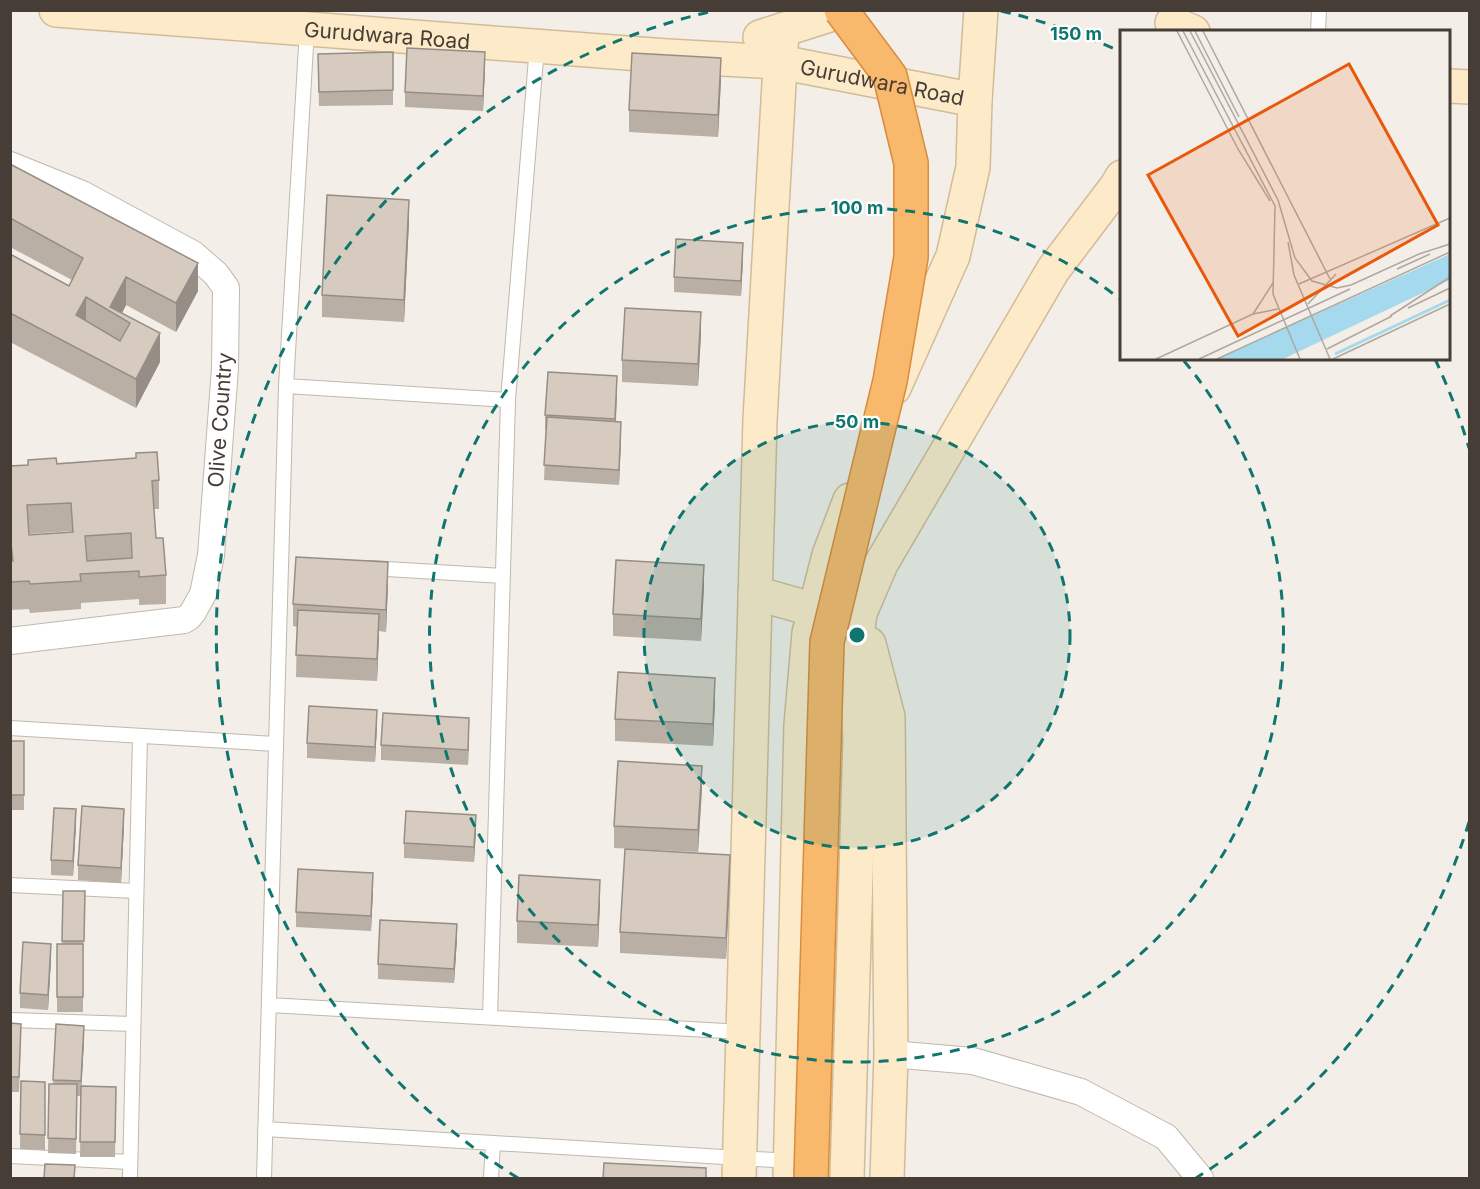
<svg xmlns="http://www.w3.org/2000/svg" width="1480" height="1189" font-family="Inter,sans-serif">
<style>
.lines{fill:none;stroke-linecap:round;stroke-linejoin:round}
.lane-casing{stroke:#c1b8ad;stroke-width:16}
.street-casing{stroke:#c1b8ad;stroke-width:28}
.secondary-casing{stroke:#d2bc98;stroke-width:36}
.lane{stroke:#fff;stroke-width:14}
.street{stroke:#fff;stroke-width:26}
.secondary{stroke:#fdeac8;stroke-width:33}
.highway-bridge-casing{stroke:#d98c3c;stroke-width:36;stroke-linecap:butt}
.highway-bridge{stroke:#f9b96c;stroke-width:33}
.wall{fill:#b9afa5;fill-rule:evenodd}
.shaded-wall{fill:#968e86}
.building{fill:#d7cbc0;stroke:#968e86;stroke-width:1.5;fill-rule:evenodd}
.ring{fill:none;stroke:#0f766e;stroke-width:3;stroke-dasharray:10 8}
.labels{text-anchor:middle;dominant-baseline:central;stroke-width:4.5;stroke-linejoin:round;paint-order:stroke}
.street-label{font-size:21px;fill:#463e36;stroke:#fff}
.inset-river{fill:none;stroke:#a5d9ee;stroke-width:3}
.inset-road{fill:none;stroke:#aea8a0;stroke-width:1.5}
.view{fill:#e8590c;fill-opacity:0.15;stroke:#e8590c;stroke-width:3}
.inset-edge{fill:none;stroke:#463e36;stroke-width:3}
.centre{fill:#0f766e;stroke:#fff;stroke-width:3}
.ring-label{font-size:18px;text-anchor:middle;font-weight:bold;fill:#0f766e;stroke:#fff;stroke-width:4.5;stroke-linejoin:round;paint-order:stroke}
</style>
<rect width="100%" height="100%" fill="#f3eee7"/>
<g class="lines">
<defs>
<path id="lane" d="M1318,32l1,-22
M286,386l222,14
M370,568l133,8
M10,728l266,16
M10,885l126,6
M269,1005l474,27
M490,1017l18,-617 29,-354
M10,1020l123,4
M265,1129l525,32
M10,1156l120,6
M130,1178l10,-442
M264,1178l22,-792 21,-357
M491,1178l2,-35"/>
<path id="street" d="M10,165l72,29 111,60 23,20 10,14 -1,80 -14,187 -8,39 -10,18 -4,5 -5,3 -174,21
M891,1054l82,7 108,31 85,45 34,41"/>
<g id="secondary">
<path id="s1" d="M56,10l611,46 113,6 195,38"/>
<path d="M1172,23l21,9"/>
<path d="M760,37l85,-27"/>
<path d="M1448,86l22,1"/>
<path d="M894,388l59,-132 20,-89 2,-67 6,-90"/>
<path d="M755,593l60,17"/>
<path d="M869,644l19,73 3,337 -4,124"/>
<path d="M739,1178l21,-758 22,-390"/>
<path d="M790,1178l11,-453 8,-92 20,-78 21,-55"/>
<path d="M847,1178l13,-439 -5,-88 5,-38 21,-49 172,-294 63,-83 6,-10"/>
</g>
</defs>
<use href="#lane" class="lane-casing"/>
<use href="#street" class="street-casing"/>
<use href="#secondary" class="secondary-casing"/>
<use href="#lane" class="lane"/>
<use href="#street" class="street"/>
<use href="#secondary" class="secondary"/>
<defs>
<path id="highway-bridge" d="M811,1178l16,-536 63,-261 21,-124v-94l-21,-87 -49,-66"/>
</defs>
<use href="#highway-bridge" class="highway-bridge-casing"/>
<use href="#highway-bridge" class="highway-bridge"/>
</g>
<path class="wall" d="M393,52v53l-74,1 -1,-52z
M485,67l-2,44 -78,-4v-15z
M721,80l-3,57 -89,-5v-22z
M10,164l188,127 -22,41 -50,-27 -4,8 38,20v29l-24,46 -126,-66v-88l59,32 3,-6 -62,-33z
M409,222l-5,100 -82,-5v-22z
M743,258l-2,38 -67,-4v-15z
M701,334l-3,52 -76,-4v-22z
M617,391l-1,31 5,15 -2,48 -75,-5 2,-50h-1v-15z
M136,453l23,27v29h-5l2,29 10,37v29l-27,1v-6l-58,4v6l-51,4 -1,-4 -19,1v-144l126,-8zM71,531v1l-42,3v-1z
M388,584l-2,48 -7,-1 -2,50 -81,-4 1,-50 -4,-1v-22z
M704,587l-3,54 -88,-5v-22z
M715,700l-2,46 -98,-5v-22z
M377,725l-2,37 -68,-4v-15z
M469,733l-1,32 -87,-5v-15z
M10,741h14v69h-14z
M702,788l-4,64 -84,-4v-22z
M76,824l-3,52 -22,-1v-15z
M124,824l-3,59 -43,-3v-15z
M476,830l-2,32 -70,-4v-15z
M730,877l-4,82 -106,-6v-21z
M373,888l-2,43 -75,-4v-15z
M63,891h22l-2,65v56h-26v-68h5z
M600,902l-2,45 -81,-4v-22z
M457,939l-3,44 -76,-4v-15z
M51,959l-3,51 -28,-2v-15z
M10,1023l11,16 -2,53h-9z
M56,1024l28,16 -3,46 35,1 -1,70h-35l1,-65v4h-4l-1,58 -28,-1 1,-69h4z
M21,1081l24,1v68l-25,-1z"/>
<path class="shaded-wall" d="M485,52v15l-2,44v-15z
M721,58v22l-3,57v-22z
M409,200v22l-5,100v-22z
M743,243v15l-2,38v-15z
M198,263v28l-22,41v-29z
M126,277v28l-6,12 -10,-10z
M86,297v29l-10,-11z
M701,312v22l-3,52v-22z
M160,333v29l-24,46v-29z
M617,376v15l-2,43v-15z
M621,422v15l-2,48v-15z
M388,562v22l-2,48v-22z
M704,565v22l-3,54v-22z
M379,614v22l-2,45v-22z
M715,678v22l-2,46v-22z
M377,710v15l-2,37v-15z
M469,718v15l-1,32v-15z
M702,766v22l-4,64v-22z
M76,809v15l-3,52v-15z
M124,809v15l-3,59v-15z
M476,815v15l-2,32v-15z
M730,855v22l-4,82v-21z
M373,873v15l-2,43v-15z
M600,880v22l-2,45v-22z
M457,924v15l-3,44v-14z
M51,944v15l-3,51v-15z
M84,1026v14l-3,56v-15z"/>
<path class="building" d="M407,48l78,4 -2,44 -78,-4z
M393,52v38l-74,2 -1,-38z
M632,53l89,5 -3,57 -89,-5z
M10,164l188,99 -22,40 -50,-26 -16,30 50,26 -24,46 -126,-66v-59l59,32 14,-28 -73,-40zM86,297l44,26 -10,18 -44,-26z
M327,195l82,5 -5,100 -82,-5z
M676,239l67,4 -2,38 -67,-4z
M625,308l76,4 -3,52 -76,-4z
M548,372l69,4 -2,43 -70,-4z
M547,417l74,5 -2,48 -75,-5z
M157,452l2,28 -7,1 4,57h7l3,37 -27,2v-6l-59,3 1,7 -51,3 -1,-3 -19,1v-21h3l-3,-26v-69l18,-1v-5l28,-2 1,6 79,-6v-5zM71,503l2,29 -44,3 -2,-30zM131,533l1,25 -45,3 -2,-25z
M296,557l92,5 -2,48 -93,-6z
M616,560l88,5 -3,54 -88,-5z
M298,610l81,4 -2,45 -81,-4z
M618,672l97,6 -2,46 -98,-5z
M309,706l68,4 -2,37 -68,-4z
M383,713l86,5 -1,32 -87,-5z
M10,741h14v54h-14z
M618,761l84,5 -4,64 -84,-4z
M82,806l42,3 -3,59 -43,-3z
M54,808l22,1 -3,52 -22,-1z
M406,811l70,4 -2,32 -70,-4z
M625,849l105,6 -4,83 -106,-6z
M298,869l75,4 -2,43 -75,-4z
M519,875l81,5 -2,45 -81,-4z
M63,891h22l-1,50h-22z
M380,920l77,4 -3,45 -76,-5z
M23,942l28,2 -3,51 -28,-2z
M57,944h26v53h-26z
M10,1023l11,1 -2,53h-9z
M56,1024l28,2 -3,55 -28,-1z
M21,1081l24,1v53l-25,-1z
M49,1084h28l-1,55 -28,-1z
M81,1086l35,1 -1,55h-35z
M604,1163l102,5v11h-103z
M45,1164l30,1 -1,14h-30z"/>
<circle cx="857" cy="635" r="213" fill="#0f766e" fill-opacity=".12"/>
<g class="ring">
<circle cx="857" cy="635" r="213"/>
<path d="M1184 361A427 427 0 1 1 1120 299"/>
<path d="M1469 822A640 640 0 0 1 1196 1178M518 1178A640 640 0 0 1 713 11M1001 11A640 640 0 0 1 1117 50M1435 359A640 640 0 0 1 1469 448"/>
</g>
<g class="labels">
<g class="street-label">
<text stroke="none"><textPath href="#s1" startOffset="332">Gurudwara Road</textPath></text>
<text stroke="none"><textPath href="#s1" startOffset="830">Gurudwara Road</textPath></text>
<text transform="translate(220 420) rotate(-86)">Olive Country</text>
</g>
</g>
<g transform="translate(1120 30)">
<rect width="330" height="330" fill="#f3eee7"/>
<path d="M330,224v26l-167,79h-66z" fill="#a5d9ee"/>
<path class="inset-river" d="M215,324l115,-54"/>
<path class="inset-road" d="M57,1l61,118 32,52M63,1l92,175 -2,88 27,65M70,1l88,169 17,58 17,23 25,7 14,-3 68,-31 31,-10M75,1l44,86M83,1l127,248M168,212l6,33 36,84M277,239l33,-15M179,254l151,-66M188,274l28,-30M288,278l42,-20M133,284l20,-31M270,286l60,-39M207,319l65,-33M36,329l97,-45 25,-5M79,329l151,-70M97,329l233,-107M213,329l117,-55"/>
<path class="view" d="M229,34l89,161 -200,111 -90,-161z"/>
<rect width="330" height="330" class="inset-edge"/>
</g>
<circle cx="857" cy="635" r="9" class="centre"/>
<g class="ring-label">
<text x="1076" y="40">150 m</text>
<text x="857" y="214">100 m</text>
<text x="857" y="428">50 m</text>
</g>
<rect width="1480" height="1189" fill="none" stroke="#463e36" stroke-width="24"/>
</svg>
